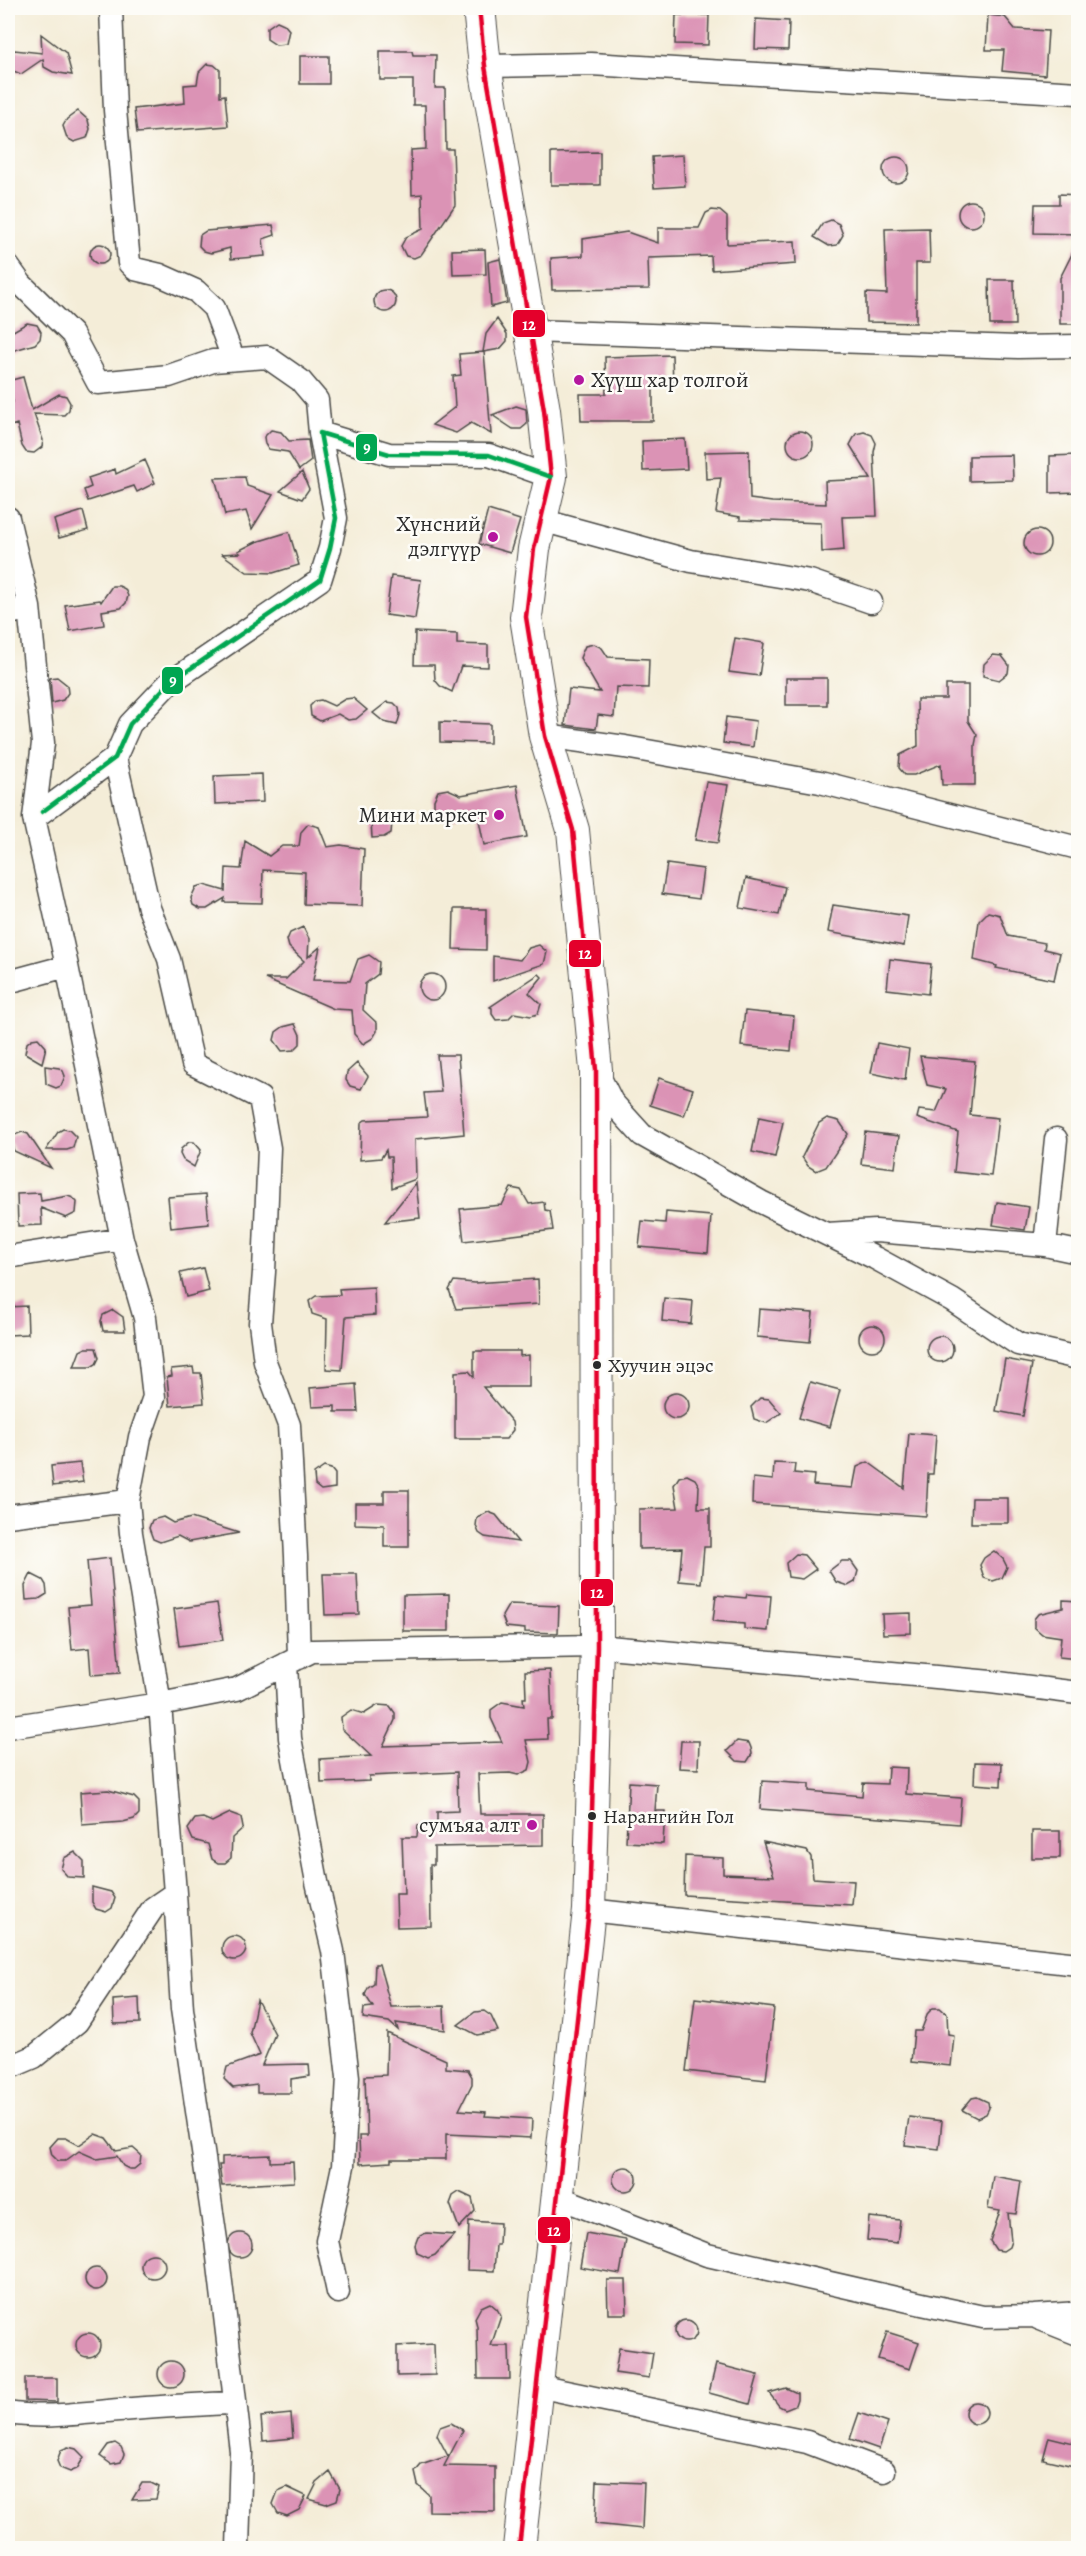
<svg xmlns="http://www.w3.org/2000/svg" width="1086" height="2556" font-family="Alegreya,serif">
<style>
.building{fill:#db93b5}
.lines{fill:none;stroke-linecap:round;stroke-linejoin:round}
.minor-casing{stroke:#494845;stroke-width:25}
.secondary-casing{stroke:#494845;stroke-width:34}
.minor{stroke:#fff;stroke-width:22}
.secondary{stroke:#fff;stroke-width:32}
.bus-1-casing{stroke:#fdfcf7;stroke-width:9}
.bus-2-casing{stroke:#fdfcf7;stroke-width:9}
.bus-1{stroke:#e4002b;stroke-width:4.5}
.bus-2{stroke:#00a651;stroke-width:4.5}
.poi-dot{fill:#b5179e;stroke:#fdfcf7;stroke-width:2}
.bus-dot{fill:#2b2b2b;stroke:#fdfcf7;stroke-width:2}
.labels{text-anchor:middle;dominant-baseline:central;stroke-width:5;stroke-linejoin:round;paint-order:stroke}
.bus-label{font-size:20px;fill:#2b2b2b;stroke:#fdfcf7;text-anchor:start}
.poi-label{font-size:22px;fill:#2b2b2b;stroke:#fdfcf7;text-anchor:end}
.line-badge{stroke:#fdfcf7;stroke-width:2}
.badge-label{font-size:16px;text-anchor:middle;font-weight:bold;fill:#fff}
</style>
<rect width="100%" height="100%" fill="#fdfcf7"/>
<filter id="ink" filterUnits="userSpaceOnUse"><feTurbulence type="fractalNoise" baseFrequency=".0167" numOctaves="2"/><feDisplacementMap in="SourceGraphic" scale="12" xChannelSelector="R" yChannelSelector="G"/><feConvolveMatrix kernelMatrix="1 2 1 2 8 2 1 2 1" color-interpolation-filters="sRGB"/></filter>
<filter id="wash" filterUnits="userSpaceOnUse"><feTurbulence type="fractalNoise" baseFrequency=".008" numOctaves="4" result="noise"/><feDisplacementMap in="SourceGraphic" scale="24" xChannelSelector="R" yChannelSelector="G"/><feGaussianBlur stdDeviation="1.35" result="paint"/><feColorMatrix in="noise" values="0 0 0 0 0 0 0 0 0 0 0 0 0 0 0 0 0 1.4 0 .05"/><feComposite in="paint" operator="in"/></filter>
<g filter="url(#wash)">
<rect width="100%" height="100%" fill="#f4edd8"/>
<g id="blocks">
<path class="building" d="M676,15h33l-1,30 -33,-1z
M988,15l17,2 10,12 33,2 -3,44 -43,-4 2,-21h-18z
M756,19l33,2 -1,29 -33,-1z
M277,21l7,3 5,6 -3,14 -10,1 -9,-6v-11z
M41,34l25,19 6,22 -19,-3 -9,-5 -1,-8 -22,15 -13,-5v-15l6,-4 28,3z
M380,51h32l1,4h23l-1,33h10l1,61h7l2,56 -34,50 -7,3 -8,-2 -5,-10 5,-9 17,-8 -1,-35 -10,1 -1,-45 15,-1 -1,-44h-12v-25h-33z
M300,56h29v28h-29z
M207,64l7,1 6,5v26l5,-1 3,31 -91,7 -3,-24 51,-6 -1,-18 13,-1 2,-12z
M78,111l10,9 2,9 -3,9 -13,4 -7,-4 -4,-12 4,-7z
M600,152v33h-49v-32z
M683,155l2,31 -31,2 -2,-31z
M883 170a13 13 0 1 1 26 0a13 13 0 1 1-26 0Z
M1059,194l19,1v39l-44,-1 1,-29h24z
M958 214a13 13 0 1 1 26 0a13 13 0 1 1-26 0Z
M712,210l8,1 7,6v27l68,-3 1,23 -84,6 -1,-14 -63,2 1,31 -97,1 -1,-32 32,-2v-17l44,-7 31,11v-15h41l7,-15z
M831,220l8,4 4,11 -6,10 -8,1 -15,-9 9,-14z
M273,225l2,10 -12,4 2,17 -34,3 -1,-11 -19,5 -7,-2 -5,-5 1,-11 6,-4z
M929,228l1,35h-14v60l-50,-1v-29l21,1 -2,-65z
M1078,242v82h-18v-46z
M90 254a10 10 0 1 1 20 0a10 10 0 1 1-20 0Z
M485,249l1,25 -33,1 -1,-25z
M500,259l7,44 -16,4 -3,-45z
M989,280h25l1,45h-25z
M374 301a11 11 0 1 1 22 0a11 11 0 1 1-22 0Z
M497,319l10,15v7l-7,8 -17,3 3,-18z
M27,323l10,2 4,7 -1,7 -5,5 -27,8v-18z
M484,352l7,82 -20,-11 -15,10 -24,-8 23,-18 -2,-31 8,-1 -2,-21z
M672,355l1,30h-20v36h-72l-1,-27h26l-1,-37z
M23,377l9,33 27,-16 7,2 4,7 -1,7 -5,5 -30,-1 9,26 -1,7 -8,6 -8,-1 -4,-6 -5,-22 -9,3v-24l5,-1 -5,-21z
M516,406l10,3 1,15 -6,5h-8l-21,-14z
M271,430l10,2 8,9 19,-1 3,21 -12,9 -11,-18 -20,-3 -3,-5 -1,-7z
M787 444a13 13 0 1 1 26 0a13 13 0 1 1-26 0Z
M864,432l8,3 4,8 -2,9 3,64 -35,1 2,33 -22,2 -1,-29 -81,-3v-3l-24,-4 5,-35 -15,1 -1,-27 44,-1 1,48 22,3 54,2 -1,-23 46,-2 -21,-34 6,-11z
M685,439l2,30 -44,2 -1,-30z
M1012,455l1,25 -44,1v-25z
M1078,455v37l-28,1v-37z
M145,460l10,23 -18,9 -3,-6 -46,15 -4,-11 7,-3 -3,-9 27,-9 1,5z
M302,472l7,17 -7,10 -22,-8z
M245,477l2,9 26,9 -21,34 -6,-18 -21,4 -10,-37z
M488,510l32,10 -10,33 -31,-9z
M83,511l5,19 -29,8 -5,-18z
M1024 543a13 13 0 1 1 26 0a13 13 0 1 1-26 0Z
M289,532l10,33 -26,8 -26,-1 -25,-18 18,-1 -2,-2 18,-9z
M391,576l30,4 -6,39 -29,-4z
M112,586h7l6,3 3,7 -2,7 -5,5 -19,3 2,14 -34,6 -5,-26 35,-5 1,2z
M415,632l42,2v10l31,1v22l-27,-1 -9,26 -12,-6 -5,-6 -1,-15h-20z
M735,638l29,5 -5,33 -30,-4z
M594,644l8,4 6,9 41,2 -1,29 -32,-1 -2,30 -16,-2 -2,14 -31,-4 4,-36 31,3 -20,-34 5,-12z
M993,655l9,1 7,9 -1,8 -9,7 -16,-4 1,-12z
M57,677l10,8 1,8 -5,7 -11,3 -2,-25z
M786,678h41v27h-41z
M946,685h22v36l9,14 -2,10v40h-33l-1,-21 -27,11h-9l-6,-7 1,-13 18,-9 -1,-47h29z
M353,698l14,12 -11,9 -8,1 -10,-6 -18,7 -9,-5 -1,-10 5,-5 6,-1 13,6 11,-7z
M387,702l7,1 5,5 1,7 -3,10 -13,-3 -11,-9z
M726,717l30,4 -3,26 -30,-4z
M440,722l50,2v19l-50,-1z
M262,774l1,28 -48,2 -1,-28z
M706,782l22,3 -10,58 -23,-3z
M517,785l10,52 -43,8 -7,-35 -27,8 -10,-1 -6,-8v-9l4,-9 10,-2 13,6z
M383,815l9,7 -1,11 -7,4 -12,1 -1,-16 5,-6z
M308,824l11,3 8,20 14,-2 23,4 -2,57 -58,-2 1,-32 -42,-2 -1,33 -38,-1 1,-4 -18,11h-7l-7,-4 -2,-7 5,-11 8,-2 21,6 1,-23 15,1 4,-28 24,15 13,-10h17l2,-14z
M667,864l36,5 -4,30 -37,-5z
M746,878l39,9 -6,28 -39,-7z
M833,905l75,11 -4,30 -76,-14z
M454,909h32v41l-33,-1z
M988,912l12,3 8,21 37,7 -1,6 16,4 -6,27 -58,-12 1,-2 -23,-6 5,-39z
M303,927l6,12 -1,18 12,-10 -7,33 37,1 8,-22 11,-4 10,7 -1,12 -13,10 -2,26 14,13v8l-4,7 -10,6 -9,-10 -2,-24 -18,-1 -69,-30h21l18,-18 -15,-14 -2,-7 3,-7z
M539,945l8,7 -3,12 -51,17v-25l27,4 9,-12z
M890,959l41,5 -3,30 -41,-5z
M539,974l3,3 -13,16 12,11 -3,10 -7,2 -17,-3 -6,6 -12,1 -4,-6v-6l-2,-1z
M419 987a13 13 0 1 1 26 0a13 13 0 1 1-26 0Z
M745,1011l49,5 -3,35 -50,-5z
M295,1024l5,11v9l-6,6 -12,1 -8,-11 2,-8 7,-5z
M38,1038l8,9 -4,16 -17,-10 2,-10 5,-4z
M877,1043l32,6 -4,31 -34,-7z
M437,1055h21l6,79 -49,5 1,40 -24,9 -1,-31h-4l-1,-7 -5,8 -21,2 1,-37 4,-3 62,-3 -3,-24 17,-1z
M920,1056l55,5 -5,54 28,3 -7,58 -37,-4 4,-40 -41,-14 2,-8 17,2 10,-23 -19,-4z
M357,1063l11,13 -7,13 -11,-3 -4,-6 1,-8z
M45,1066l14,2 4,3 2,5 -4,10 -5,2 -10,-4z
M659,1078l34,11 -9,27 -34,-11z
M759,1117l24,5 -8,35 -23,-5z
M827,1118l12,3 9,13 -22,33 -10,4 -8,-5 -6,-9 17,-34z
M63,1129l6,1 7,7 -3,11 -6,2h-21l12,-18z
M22,1132l6,2 23,34 -37,-17 -4,-10 2,-5z
M865,1132l34,4 -4,32 -34,-4z
M189,1142h5l7,8 -7,17 -11,-7 -3,-6 1,-5z
M416,1183l4,35 -35,4z
M511,1188l10,2 8,14 15,-2 1,8 5,1 3,19 -89,11 -4,-32 42,-4z
M40,1193l1,8 27,-5 5,2 4,4 -1,11 -10,5 -25,-10 1,17 -24,1 -1,-32z
M206,1194l3,30 -38,4 -3,-31z
M997,1202l32,5 -4,23 -32,-5z
M666,1212l45,4 -3,37 -69,-6 3,-26 23,2z
M203,1268l6,23 -23,6 -6,-24z
M538,1279l1,25 -83,5 -7,-19 5,-9 20,2z
M374,1287l1,28 -29,2 -4,53 -16,-1 1,-50 -15,-5 -3,-13 7,-5 24,-1 -1,-6z
M664,1298l29,3 -2,23 -29,-3z
M27,1306l1,28 -20,1v-28z
M759,1309l54,4 -3,29 -53,-5z
M113,1310l10,7 2,14h-22l-2,-10 2,-6z
M859 1338a13 13 0 1 1 26 0a13 13 0 1 1-26 0Z
M927 1349a13 13 0 1 1 26 0a13 13 0 1 1-26 0Z
M86,1348h10l3,10 -3,6 -5,3h-17l6,-16z
M474,1351h46v5l9,-1v32h-46l29,35 1,8 -7,9h-51v-67l14,-1 5,6z
M1005,1359l27,5 -9,52 -27,-5z
M193,1367l1,6h7l3,30 -34,3 -3,-29 5,-1 -1,-7z
M810,1382l30,8 -10,37 -31,-9z
M356,1384l2,28h-23v-6l-23,1 -2,-19z
M663 1406a13 13 0 1 1 26 0a13 13 0 1 1-26 0Z
M760,1398l9,1 12,14 -15,10 -12,-4 -3,-12z
M909,1433l27,2 -3,39h-5l-2,42 -174,-12 1,-26 20,2 1,-17 21,1 -1,9 20,2 -1,10 40,3 4,-21 11,-5 36,26z
M80,1463l3,19 -30,4 -2,-20z
M324,1467l7,2 4,5v14l-14,2 -6,-5 -1,-11z
M687,1475l8,4 4,7 -1,22h12v39h-6l-3,36 -22,-2 3,-33 -43,1v-40l39,-1 -4,-23 5,-8z
M384,1490h25v57h-25v-22l-29,-1v-21h29z
M972,1498h36v25h-37z
M488,1512l8,3 22,27 -33,-5 -6,-4 -3,-7 1,-8z
M163,1517l10,6 18,-5 48,15 -50,9 -11,-6 -18,6 -7,-3 -4,-11 3,-8z
M994,1551l9,8 4,8 -5,11 -9,3 -9,-3 -4,-13 4,-7z
M796,1554l8,1 12,14 -14,10 -14,-2 -2,-14z
M110,1558l10,115 -29,2 -2,-27 -17,2 -4,-43 23,-2 -4,-44z
M842,1561h9l7,10 -3,11 -7,4 -12,-4 -7,-11z
M31,1574l12,6 3,5 1,9 -8,5 -13,1 -1,-14z
M323,1574h34l2,40 -34,1z
M449,1594v37h-46v-36z
M747,1594l24,2 -3,35 -24,-2v-5l-31,-3 3,-26 30,3z
M1063,1600l15,1v58l-19,-2 2,-20 -19,-3 -8,-7v-8l4,-5 25,-6z
M217,1603l6,37 -44,6 -5,-37z
M509,1604l50,2 -1,27 -33,-1v-3l-19,-2 -4,-11z
M911,1613v20l-28,1 -1,-20z
M550,1670l2,49h-5l1,20 -22,1 5,22 -2,8 -11,5 -8,-2 -32,1 2,40h63v31l-109,2v18h-4l1,61 -34,1 -1,-33h8l-2,-57h15l1,-11 19,-2v-12l21,-1 -1,-39 -88,4v5l-48,2 -1,-24 51,-3 -29,-27 -1,-12 10,-7 13,4 14,-9 12,1 5,7v7l-12,26 119,-4 -11,-24v-8l11,-8 22,4 -1,-8h3l-1,-27z
M681,1741h18l-1,28 -19,-1z
M737,1741l12,2 2,5 1,6 -5,8 -10,-1 -10,-10z
M975,1762l27,1 -1,23 -27,-2z
M888,1767l19,1 -1,26 55,4 -2,26 -199,-15 2,-28 47,3v7l53,5 1,-13 24,1z
M629,1782l28,2 -2,27h10l-2,33 -37,-2z
M108,1790l26,7 5,5v12l-5,5 -11,3 -41,3 -2,-33z
M230,1813l11,4 2,11 -11,10 -1,20 -6,5h-7l-6,-4 -4,-15 -15,-4 -5,-11 7,-10 8,-1 9,4z
M1032,1831h28v27h-28z
M763,1842l44,9 4,6 2,21 41,3 -2,24 -168,-10 1,-39 38,2v16l51,2z
M75,1852l9,9v17l-16,-1 -7,-8 3,-11z
M92,1887l19,5 4,6 -3,10 -6,4 -10,-3 -4,-7z
M222 1948a12 12 0 1 1 24 0a12 12 0 1 1-24 0Z
M375,1964h4l12,43 53,-1 1,24 -49,-7 2,7 -9,-8 -26,-4 1,-10 9,-1 -8,-12 3,-7 6,-4z
M139,1998l1,25 -26,1 -1,-24z
M695,1998l79,10 -8,72 -80,-9z
M257,2000l18,34 -13,31 47,-1 1,12 -19,3v14h-34v-8l-24,3 -9,-9 3,-12 33,-12 -10,-22z
M933,2008h7l7,6 1,20 6,1 -3,31 -40,-4 3,-31h7l7,-18z
M484,2011l7,5 7,15 -21,4 -19,-10 17,-13z
M387,2033l59,27v8l22,2 4,7v7l-13,26 27,2 -1,4 47,3 -1,19 -85,-4v25h-55v3l-31,2 -1,-28h8l-2,-60 21,-1z
M977,2097l11,5 1,6 -3,6 -9,4 -15,-8 10,-12z
M909,2117l33,4 -3,28 -34,-4z
M95,2134l11,4 10,13 17,-3 8,7 -1,9 -6,5h-5l-6,-3 -6,-10 -20,3 -18,-8 -14,10h-7l-6,-6 -2,-8 8,-9h8l13,7z
M270,2155v7l23,-1 1,21 -72,4 -3,-21h3v-8z
M613 2179a12 12 0 1 1 24 0a12 12 0 1 1-24 0Z
M993,2176l28,5 -5,33 -8,-1 3,28 -2,6 -6,4 -7,-1 -6,-9 10,-30 -12,-2z
M459,2192l13,6 3,13 -16,17 -9,-24 3,-8z
M869,2217l31,3 -3,23 -30,-3z
M469,2221l31,2 -1,22h-3l-2,26 -27,-1z
M426,2233l28,2 -19,20 -7,3 -11,-5 -2,-8 3,-8z
M586,2233l40,7 -6,34 -40,-7z
M228 2245a12 12 0 1 1 24 0a12 12 0 1 1-24 0Z
M141 2266a12 12 0 1 1 24 0a12 12 0 1 1-24 0Z
M85 2279a11 11 0 1 1 22 0a11 11 0 1 1-22 0Z
M607,2280h19l1,34h-19z
M490,2303l7,6 4,7 -10,30h18l1,33h-32l-1,-53 -2,-8 6,-11z
M675 2331a11 11 0 1 1 22 0a11 11 0 1 1-22 0Z
M887,2332l32,10 -9,27 -32,-10z
M76 2345a12 12 0 1 1 24 0a12 12 0 1 1-24 0Z
M434,2344l1,31 -38,1v-30z
M619,2348l34,5 -4,25 -34,-5z
M158 2374a13 13 0 1 1 26 0a13 13 0 1 1-26 0Z
M716,2364l42,11 -8,29 -41,-11z
M25,2378h32v24l-32,-1z
M786,2388l11,5v6l-2,6 -10,4 -6,-3 -10,-13z
M965 2413a11 11 0 1 1 22 0a11 11 0 1 1-22 0Z
M859,2413l29,10 -9,26 -29,-10z
M291,2414l2,24 -30,3 -2,-24z
M451,2423l12,7 -19,36 51,1v45l-66,-1v-16l-11,-10 -3,-13 6,-7 27,-9 -11,-21 3,-8z
M1049,2437l29,7v23l-35,-8z
M115,2443l6,4 3,7 -3,8 -10,2 -11,-8 8,-11z
M68,2447l8,2 8,8 -7,12 -7,3 -10,-4 -3,-7 4,-11z
M330,2472l10,17 -3,11 -11,4 -17,-5 8,-16z
M597,2481l47,2 -2,46 -47,-5z
M142,2483h9l8,4 -3,12 -24,1z
M287,2487l19,9 -7,14 -12,6 -9,-3 -5,-9 5,-13z"/>
</g>
</g>
<g filter="url(#ink)">
<use href="#blocks" fill-opacity="0" stroke="#494845" stroke-width="1.5"/>
<g class="lines">
<defs>
<path id="minor" d="M111,8l4,102 14,153 6,6 25,6 36,16 18,17 19,50
M485,66l106,-2 487,29
M8,266l13,18 51,50 26,49 71,-7 44,-15 54,-4 33,23 17,20 3,33
M530,331l488,16 60,-1
M8,518l21,89 14,136 -9,75 33,148 55,273 23,79 9,79 -14,40 -12,64 3,32 29,171 15,189 7,116 34,231 25,211 -3,97
M541,520l150,41 119,20 61,21
M8,614l21,-7
M545,736l80,11 195,35 258,66
M115,758l34,150 20,51 24,105 67,34 9,50 -5,124 -4,51 5,39 24,63 7,131 3,102
M34,818l81,-60 15,-34 38,-40 152,-104 10,-32 6,-30 -16,-85 69,21 100,1 62,22
M8,982l59,-16
M598,1074l14,28 30,33 119,67 114,56 77,42 66,44 60,14
M827,1234l49,-3 169,14 33,7
M1045,1245l11,-106
M8,1257l114,-18
M8,1516l120,-15
M286,1664l4,74 27,144 16,69 15,126 -5,89 -16,75 11,51
M8,1727l152,-23 77,-15 75,-38 285,-5 394,36 87,11
M589,1910l489,54
M8,2068l26,-11 43,-35 76,-114 22,-15
M558,2197l149,58 215,49 61,13 51,-1 44,-3
M1038,2318l40,16
M537,2386l270,56 77,29
M8,2413c36,6 75,0 111,-3 39,-3 77,-6 116,-7"/>
<path id="secondary" d="M479,8l6,58 59,344 7,67 -17,72 -8,68 19,119 28,94 23,240 1,576 -8,264 -70,638"/>
</defs>
<use href="#minor" class="minor-casing"/>
<use href="#secondary" class="secondary-casing"/>
<use href="#minor" class="minor"/>
<use href="#secondary" class="secondary"/>
<defs>
<path id="bus-1" d="M479,8l6,58 59,344 7,67 -17,72 -8,68 19,119 28,94 23,240 1,576 -8,264 -70,638"/>
<path id="bus-2" d="M42,812l73,-54 15,-34 38,-40 152,-104 10,-32 6,-30 -16,-85 69,21 100,1 62,22"/>
</defs>
<use href="#bus-1" class="bus-1-casing"/>
<use href="#bus-2" class="bus-2-casing"/>
<use href="#bus-1" class="bus-1"/>
<use href="#bus-2" class="bus-2"/>
</g>
</g>
<g class="poi-dot">
<circle cx="579" cy="380" r="6"/>
<circle cx="493" cy="537" r="6"/>
<circle cx="499" cy="815" r="6"/>
<circle cx="532" cy="1825" r="6"/>
</g>
<g class="bus-dot">
<circle cx="597" cy="1365" r="5"/>
<circle cx="592" cy="1816" r="5"/>
</g>
<g class="labels">
<g class="bus-label">
<text x="608" y="1365">Хуучин эцэс</text>
<text x="603" y="1816">Нарангийн Гол</text>
</g>
<g class="poi-label">
<text x="591" y="380" text-anchor="start">Хүүш хар толгой</text>
<text x="481" y="524">Хүнсний<tspan x="481" dy="25">дэлгүүр</tspan></text>
<text x="487" y="815">Мини маркет</text>
<text x="520" y="1825">сумъяа алт</text>
</g>
</g>
<g class="line-badge">
<rect x="512" y="309" width="34" height="29" rx="6" fill="#e4002b"/>
<rect x="355" y="433" width="23" height="29" rx="6" fill="#00a651"/>
<rect x="161" y="666" width="23" height="29" rx="6" fill="#00a651"/>
<rect x="568" y="939" width="34" height="29" rx="6" fill="#e4002b"/>
<rect x="580" y="1578" width="34" height="29" rx="6" fill="#e4002b"/>
<rect x="537" y="2216" width="34" height="28" rx="6" fill="#e4002b"/>
</g>
<g class="badge-label">
<text x="529" y="330">12</text>
<text x="367" y="453">9</text>
<text x="173" y="686">9</text>
<text x="585" y="959">12</text>
<text x="597" y="1598">12</text>
<text x="554" y="2236">12</text>
</g>
<rect width="1086" height="2556" fill="none" stroke="#fdfcf7" stroke-width="30"/>
</svg>
